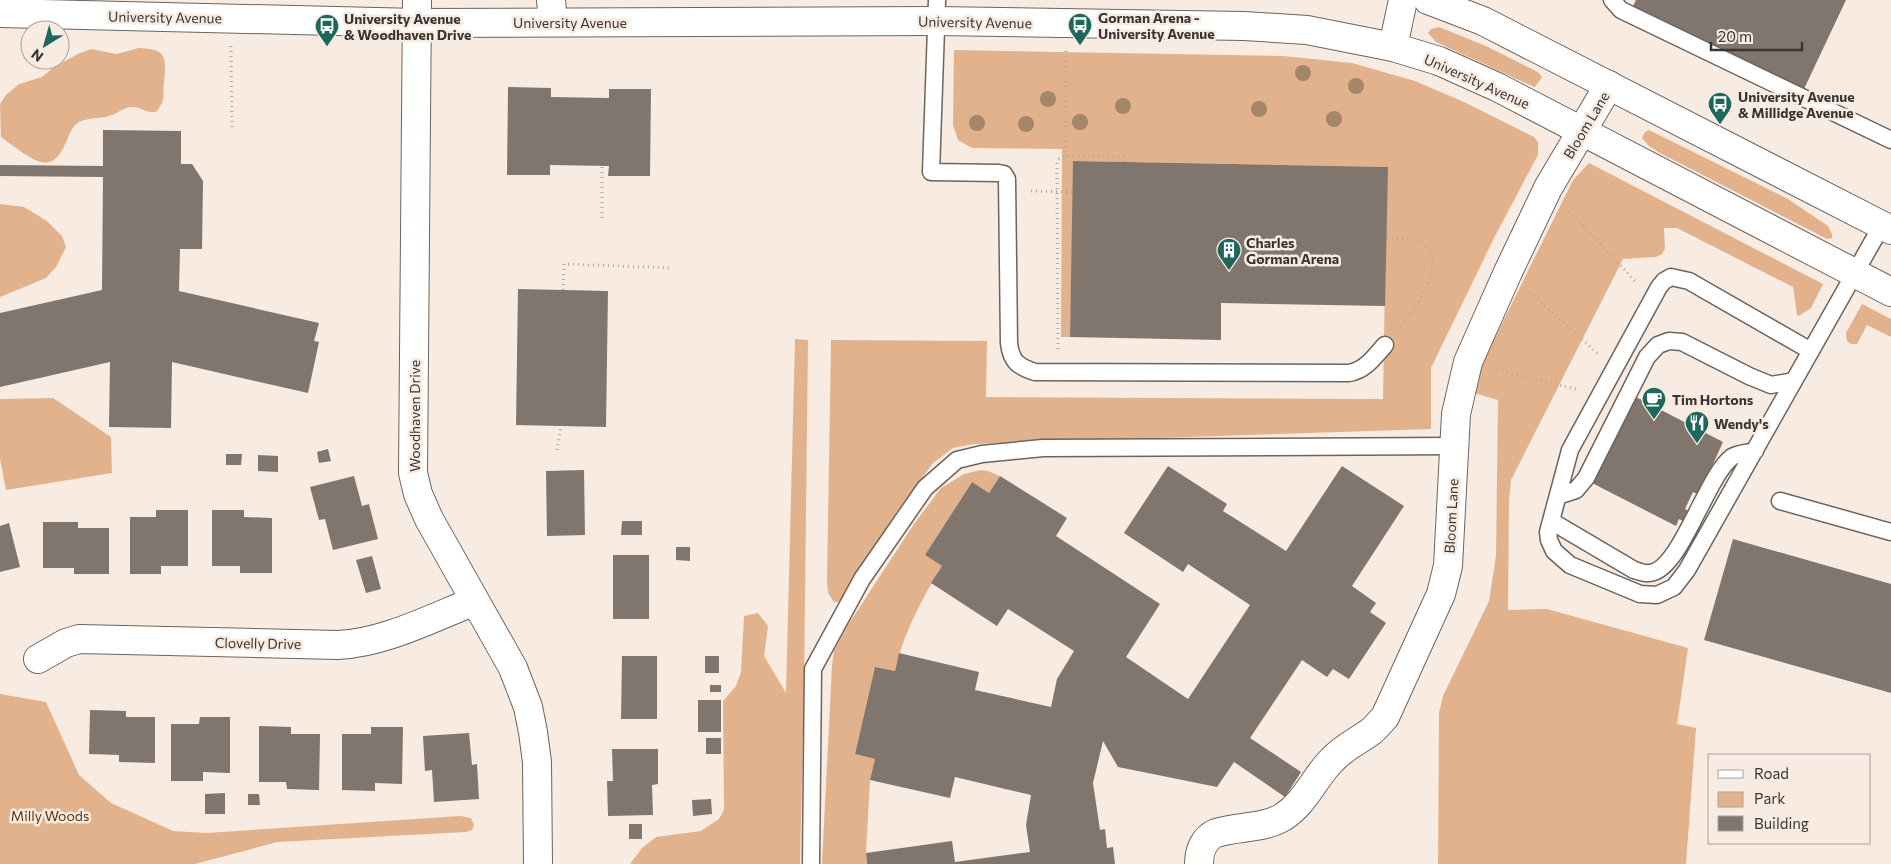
<svg xmlns="http://www.w3.org/2000/svg" width="1891" height="864" font-family="Commissioner,sans-serif">
<style>
.green{fill:#e2b28d}
.building{fill:#80766e}
.lines{fill:none;stroke-linecap:round;stroke-linejoin:round}
.lane-casing{stroke:#6e645c;stroke-width:19}
.street-casing{stroke:#6e645c;stroke-width:30}
.secondary-casing{stroke:#6e645c;stroke-width:30}
.path{stroke:#b1a8a1;stroke-width:3;stroke-dasharray:1 4;stroke-linecap:butt}
.lane{stroke:#fff;stroke-width:16}
.street{stroke:#fff;stroke-width:28}
.secondary{stroke:#fff;stroke-width:28}
.tree{fill:#a48668}
.labels{text-anchor:middle;dominant-baseline:central;stroke-width:5;stroke-linejoin:round;paint-order:stroke}
.street-label{font-size:14px;fill:#3a3532;stroke:#f7ebe2}
.poi-label{font-size:14px;font-weight:bold;fill:#3a3532;stroke:#f7ebe2;text-anchor:start}
.park-label{font-size:14px;fill:#603405;stroke:#f7ebe2}
</style>
<rect width="100%" height="100%" fill="#f7ebe2"/>
<path class="green" d="M1439,27l47,19 52,26 4,5 -7,10 -3,-1 -96,-44 -8,-9 3,-4z
M139,48c29,1 27,10 25,34 -2,14 3,17 -8,30 -10,1 -14,-4 -22,-5 -10,-1 -15,6 -25,9 -9,3 -20,1 -30,6 -7,4 -9,11 -12,18 -12,29 -24,27 -47,11 -6,-5 -13,-9 -19,-14l-1,-33 6,-9 13,-11 23,-7 12,-10 24,-13 13,-5 25,5z
M954,50l329,6 69,7 63,18 49,21 70,35 4,5v13l-43,81 -64,132v61l-457,15 -21,4 -20,15 -37,50 -54,87 -4,2h-4l-6,-9 -1,-12 4,-241 156,1 -1,56 397,2 4,-232 -313,-6 -4,176h-9l1,-188 -90,-1 -14,-8 -5,-15z
M1649,130l139,69 40,27 4,8v4l-5,1 -167,-86 -11,-7 -7,-8 3,-6z
M1589,163l234,121 -12,24 -12,8 -2,-1 -4,-28 -116,-59h-13l1,20 -3,6 -6,3 -33,2 -112,221 -2,21 -1,109 39,-1 141,39 -11,76 19,4 -10,136h-248l1,-151 4,-17 46,-95 7,-45 2,-156 -24,-7v-13l99,-200z
M0,204l24,3 23,14 15,15 4,11 -10,20 -10,11 -46,19z
M1862,304l29,15v18l-24,-12 -10,19h-6l-4,-3 -1,-8z
M795,339l13,1 -4,349 -4,175h-170l12,-16 14,-11 45,-6 18,-12 5,-9 -1,-109 13,-15 5,-14 3,-56 14,-3 10,13 -4,30 22,37z
M53,398l58,39 1,36 -106,17 -6,-31v-60z
M981,470l7,1 12,5 -11,17 -17,-11 -47,73 17,11c-19,30 -40,71 -47,105l-20,-4 -20,87 20,5 -5,21 -4,72 1,12h-45l10,-198 2,-15 14,-26 66,-101 27,-36 23,-14z
M0,694l46,8 33,73 32,28 62,28 34,2 253,-17 11,2 3,7 -2,5 -6,2 -189,10 -82,22h-195z"/>
<path class="building" d="M1636,0h210l-42,89 -171,-83z
M508,87l43,1v9l58,1v-9h42l-1,87h-42l1,-10 -59,-1v10h-43z
M103,130l78,1v33h11l11,17 -1,68h-22l-1,42 140,32 -5,18 5,1 -11,51 -136,-31 -1,66 -62,-1 1,-65 -110,25v-74l102,-23 1,-113 -103,-1v-11l103,1z
M1073,161l315,6 -3,139 -164,-3v37l-151,-3z
M518,289l90,2 -2,136 -90,-2z
M1636,397l87,45 -24,53 -6,-3 -8,17 5,3 -5,10 -6,-3 -3,7 -84,-43z
M328,449l3,12 -12,2 -2,-11z
M226,454h16l-1,11h-15z
M258,455l20,1v16l-20,-1z
M1168,466l59,38 -4,7 63,40 56,-85 62,40 -52,80 24,17 -6,9 16,11 -37,56 -16,-10 -6,8 -25,-17 -52,78 51,34 -16,25 -51,-35 -17,25 -99,-20 -15,-26 -10,42 7,47 5,-1 2,19 6,-1 2,17h-248l-1,-11 86,-12 3,21 75,-10 -4,-27 5,-30 -76,-18 -5,21 -80,-18 5,-21 -20,-5 20,-87 20,4 4,-18 80,19 -4,18 76,17 6,-28 17,-28 -66,-42 -11,17 -66,-43 11,-17 -17,-11 47,-73 17,11 11,-17 67,42 -11,18 104,68 -34,53 62,42 62,-94 -62,-41 -5,8 -59,-39z
M584,470l1,65 -38,1 -1,-65z
M354,476l8,30 7,-2 9,35 -45,11 -8,-31 -6,1 -9,-33z
M156,510h32v56h-27v8h-31v-57h26z
M212,510h32v7l28,1v55h-32v-7h-28z
M622,521h20v14h-21z
M43,522h35v6h31v46h-35v-6h-31z
M9,523l11,44 -20,5v-46z
M1733,539l158,45v109l-187,-53z
M676,547h14v14l-14,-1z
M613,555h36v64h-36z
M372,556l9,33 -15,4 -10,-33z
M622,656h35v63h-36z
M705,656h14v17h-14z
M710,685h11v7h-11z
M698,700h23v32h-23z
M90,710l36,1v6h29v46l-36,-1v-7l-30,-1z
M200,717h30v56l-27,-1v9h-32v-57h28z
M259,726l32,1v7h29l-1,56 -32,-1 -1,-7h-27z
M371,727h32l-1,57 -27,-1v8l-33,-1v-56h29z
M469,733l3,32 5,-1 2,35 -45,3 -2,-32 -7,1 -2,-35z
M706,738h15v16h-15z
M612,749h46v35l-6,1 1,30 -45,1 -1,-35h6z
M225,793v21h-20v-20z
M248,794h11l1,11h-12z
M711,799l1,15 -19,2 -1,-16z
M629,824h13v15h-13z"/>
<g class="lines">
<defs>
<path id="lane" d="M937,0l-6,172 68,1 5,1 3,5 2,164c2,19 10,24 26,29l314,1c17,-3 25,-16 36,-28
M1612,0l9,10 270,130
M1811,351l-122,-70 -18,-4 -7,4 -5,6 -89,163 -22,82 1,8 5,11 16,14 70,29 17,1 17,-8 13,-17 195,-345
M1558,496l18,-6 10,-12 61,-121 11,-12 11,-4 13,1 67,34 22,9 23,-4
M1780,501l111,31
M1551,521l83,49c4,1 10,4 15,3 31,-1 57,-97 83,-116 6,-4 16,-4 23,-6
M811,864l2,-195 49,-90 63,-91 32,-28 25,-6 61,-6 411,-2"/>
<path id="street" d="M417,0l-4,473 5,21 11,25 84,149 15,39 5,25 4,30 1,102
M551,0l2,22
M1393,47l10,-47
M38,659l28,-16 13,-4 259,6c46,-2 94,-27 137,-44
M1199,864c0,-13 5,-26 17,-31 22,-7 47,-4 67,-16 22,-14 31,-39 49,-57 11,-12 24,-18 37,-27 6,-4 11,-11 16,-16l56,-123 7,-28 8,-152 12,-52 40,-90 40,-84 61,-103"/>
<path id="secondary" d="M1428,0l55,21 408,209
M0,13l417,10 519,-2 308,5 63,4 86,17 46,14 58,26 394,205"/>
</defs>
<use href="#lane" class="lane-casing"/>
<use href="#street" class="street-casing"/>
<use href="#secondary" class="secondary-casing"/>
<path class="path" d="M231,46l1,82
M1066,157v-106
M1031,191l42,1
M1569,211l66,70
M602,218v-52
M1387,239c12,0 27,-2 38,6 23,16 -12,68 -25,82
M563,290l1,-26 109,4
M1530,292l68,62
M1058,349l-1,-186 2,-4 10,-3 55,1v5
M1497,370l79,19
M557,450l4,-24"/>
<use href="#lane" class="lane"/>
<use href="#street" class="street"/>
<use href="#secondary" class="secondary"/>
</g>
<g class="tree">
<circle cx="1303" cy="73" r="8"/>
<circle cx="1356" cy="86" r="8"/>
<circle cx="1048" cy="99" r="8"/>
<circle cx="1123" cy="106" r="8"/>
<circle cx="1259" cy="109" r="8"/>
<circle cx="1334" cy="119" r="8"/>
<circle cx="1080" cy="122" r="8"/>
<circle cx="977" cy="123" r="8"/>
<circle cx="1026" cy="124" r="8"/>
</g>
<defs>
<symbol id="bus-pin" viewBox="-11 -11 22 30"><path d="M0 17L-7.5 6A9.5 9.5 0 1 1 7.5 6Z" fill="#1e675d" stroke="#f7ebe2"/><path d="M-5-6H5V4H4V6H2V4H-2V6H-4V4H-5ZM-3.5-4V0h7V-4ZM-3.5 1.2v1.5H-2V1.2ZM2 1.2v1.5H3.5V1.2Z" fill="#fff"/></symbol>
<symbol id="building-pin" viewBox="-11 -11 22 30"><path d="M0 17L-7.5 6A9.5 9.5 0 1 1 7.5 6Z" fill="#1e675d" stroke="#f7ebe2"/><path d="M-4-6H4V6H1V3H-1V6H-4ZM-2.5-4.3h1.7v1.8h-1.7ZM.8-4.3h1.7v1.8H.8ZM-2.5-1h1.7V.8h-1.7ZM.8-1h1.7V.8H.8Z" fill="#fff"/></symbol>
<symbol id="cafe-pin" viewBox="-11 -11 22 30"><path d="M0 17L-7.5 6A9.5 9.5 0 1 1 7.5 6Z" fill="#1e675d" stroke="#f7ebe2"/><path d="M-5.5-4.5H6V0H3Q3 3.5 0 3.5H-2.5Q-5.5 3.5-5.5 0ZM3-3.2v2h1.7v-2ZM-6 4.5H4V6H-6Z" fill="#fff"/></symbol>
<symbol id="restaurant-pin" viewBox="-11 -11 22 30"><path d="M0 17L-7.5 6A9.5 9.5 0 1 1 7.5 6Z" fill="#1e675d" stroke="#f7ebe2"/><path d="M-5-6h1v4h1v-4h1v4h1v-4h1v5L-1.5 .5V6h-2V.5L-5-1ZM5-6V6H3V1.5H1.5Q1.5-4 5-6Z" fill="#fff"/></symbol>
</defs>
<g fill-rule="evenodd">
<use href="#bus-pin" x="1066" y="11" width="28" height="38"/>
<use href="#bus-pin" x="313" y="12" width="28" height="38"/>
<use href="#bus-pin" x="1706" y="90" width="28" height="38"/>
<use href="#building-pin" x="1215" y="236" width="28" height="38"/>
<use href="#cafe-pin" x="1640" y="385" width="28" height="38"/>
<use href="#restaurant-pin" x="1683" y="409" width="28" height="38"/>
</g>
<g class="labels">
<g class="street-label">
<text transform="translate(165 17) rotate(1)">University Avenue</text>
<text x="570" y="22">University Avenue</text>
<text transform="translate(975 22) rotate(1)">University Avenue</text>
<text transform="translate(1477 81) rotate(24)">University Avenue</text>
<text transform="translate(1586 125) rotate(-59)">Bloom Lane</text>
<text transform="translate(414 416) rotate(-90)">Woodhaven Drive</text>
<text transform="translate(1451 516) rotate(-87)">Bloom Lane</text>
<text transform="translate(258 643) rotate(1)">Clovelly Drive</text>
</g>
<g class="poi-label">
<text x="1098" y="17">Gorman Arena -<tspan x="1098" dy="16">University Avenue</tspan></text>
<text x="344" y="18">University Avenue<tspan x="344" dy="16">&amp; Woodhaven Drive</tspan></text>
<text x="1738" y="96">University Avenue<tspan x="1738" dy="16">&amp; Millidge Avenue</tspan></text>
<text x="1246" y="242">Charles<tspan x="1246" dy="16">Gorman Arena</tspan></text>
<text x="1672" y="399">Tim Hortons</text>
<text x="1714" y="423">Wendy's</text>
</g>
<g class="park-label">
<text x="50" y="815">Milly Woods</text>
</g>
</g>
<rect x="1708" y="754" width="162" height="90" fill="#f7ebe2" stroke="#aba29c"/>
<rect x="1718" y="770" width="25" height="8" fill="#ffffff" stroke="#aba29c"/>
<text x="1754" y="779" font-size="15" fill="#3a3532">Road</text>
<rect x="1718" y="792" width="25" height="15" fill="#e2b28d" stroke="#aba29c"/>
<text x="1754" y="804" font-size="15" fill="#3a3532">Park</text>
<rect x="1718" y="816" width="25" height="15" fill="#80766e" stroke="#aba29c"/>
<text x="1754" y="829" font-size="15" fill="#3a3532">Building</text>
<g transform="translate(45 45) rotate(217)"><circle r="24" fill="#f7ebe2" stroke="#aba29c"/>
<path d="M0-4L9 19L0 12L-9 19Z" fill="#1e675d"/>
<text y="-8" font-size="14" font-weight="bold" text-anchor="middle" fill="#3a3532">N</text>
</g>
<path d="M1711 42v8h91v-8" fill="none" stroke="#3a3532" stroke-width="2.5"/>
<text x="1718" y="42" font-size="15" fill="#3a3532" stroke="#f7ebe2" stroke-width="4" paint-order="stroke">20 m</text>
</svg>
